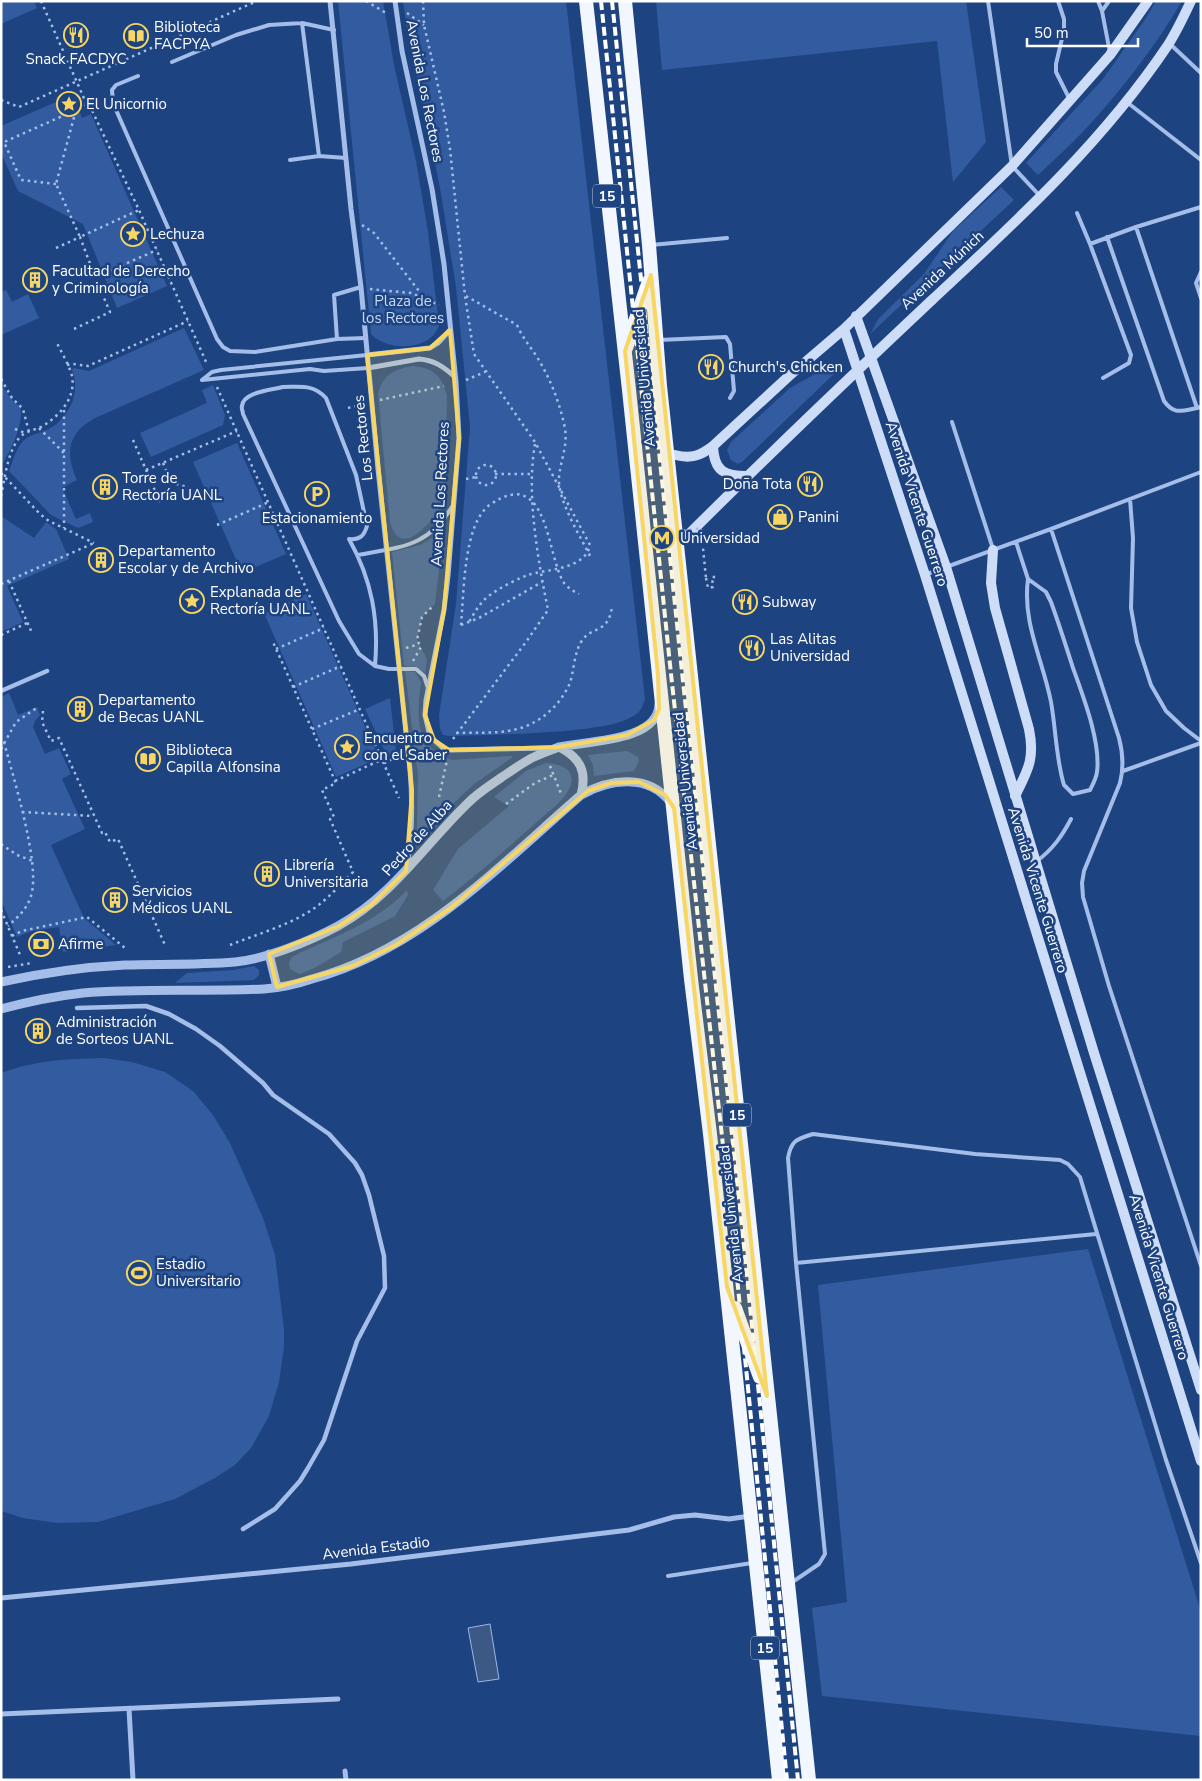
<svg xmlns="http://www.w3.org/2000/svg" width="1202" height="1781" font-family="'Nunito Sans',sans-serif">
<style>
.green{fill:#325c9f}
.water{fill:#3c5885;stroke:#97b8ea}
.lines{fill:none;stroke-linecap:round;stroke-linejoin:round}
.path{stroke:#a4bee9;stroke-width:2.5;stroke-dasharray:2.5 4;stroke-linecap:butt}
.service{stroke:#a4bee9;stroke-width:4}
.pedestrian{stroke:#a4bee9;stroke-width:4.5}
.minor{stroke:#a4bee9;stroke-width:5}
.tertiary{stroke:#a4bee9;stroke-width:9}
.secondary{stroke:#ceddf7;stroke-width:10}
.trunk{stroke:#f2f6fe;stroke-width:14}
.rail{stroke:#fff;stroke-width:4;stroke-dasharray:9 4;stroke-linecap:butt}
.path-bridge{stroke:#a4bee9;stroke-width:2.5;stroke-dasharray:2.5 4;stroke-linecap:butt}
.marked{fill:#f7d663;fill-opacity:0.2;stroke:#f7d663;stroke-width:4;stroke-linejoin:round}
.labels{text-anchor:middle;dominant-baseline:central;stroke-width:5;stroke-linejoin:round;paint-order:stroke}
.shield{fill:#1e4381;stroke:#bcc7d9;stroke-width:1}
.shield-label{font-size:14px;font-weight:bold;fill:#fff}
.poi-label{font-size:15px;fill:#fff;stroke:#1e4381;text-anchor:start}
.street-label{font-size:15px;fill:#fff;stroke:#1e4381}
.park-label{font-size:15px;fill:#c8daf7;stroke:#1e4381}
</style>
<rect width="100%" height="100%" fill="#1e4381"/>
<path class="green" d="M1,1h33l3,7 -36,16z
M338,1h45l11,64 22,96 12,71 11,93c-7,26 -52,27 -68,9z
M403,1h163l79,698c-2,6 -4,13 -10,16 -15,10 -34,11 -51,14 -45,5 -90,6 -135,7l-6,-1 -3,-6 -1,-14 17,-111 14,-177 -14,-140 -15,-93 -15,-79 -18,-79z
M656,1h310l20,141 -33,40 -16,-141 -275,29z
M1156,1h26c-25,43 -56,83 -89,120 -17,19 -36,36 -55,54l-12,-12 77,-84 41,-58z
M72,95l10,23 9,-4 76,172 -50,22 -34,-84 -65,-33 -17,-38v-27z
M1001,187l13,13 -144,134 9,-16 45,-44 29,-43z
M6,290l6,12 16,-8 11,24 -38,17v-43z
M184,328l20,42 -109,48c-28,15 -30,36 -18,62l-15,8 14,31 14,-6 3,9 -15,6 -27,-13 -42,-44c4,-10 7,-23 15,-31 7,-6 17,-7 25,-11 21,-12 32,-37 23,-59l2,-2 15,3z
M831,365l5,2 -1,6 -93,89 -4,2 -7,-4 -4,-10 4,-8 59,-54z
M413,366c21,2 29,10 34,30l-3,110c-13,14 -43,56 -54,16l-12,-128c4,-19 17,-25 35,-28z
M1,385l13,17 6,4c5,15 -10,48 -19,59z
M213,385l12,30 -2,10 -72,32 -11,-24 67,-30 -5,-13z
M237,443l49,111 -44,19 -49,-111z
M1,516l33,22 12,-16 10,7 13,30 -62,27 16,36 -22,10z
M441,533l2,1 -8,70 -13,13 -5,23 10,19 -2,14 -8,-6 -13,-1 -12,-114 28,-7z
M306,594l73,164 -43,19 -72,-164z
M405,671l10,1 6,10c-4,33 -8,65 31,78l59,-4 2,1 -39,27 -54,51 -2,-2 -1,-5 1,-53z
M9,693l9,22 19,-8 3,8 -5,6 -2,6 12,27 14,-6 12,26 -9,5 23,50 -34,16 33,73 32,27 -53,7 -4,-25 -27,4 -15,6 -16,-37v-203z
M390,698l6,54 -9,4 -22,-47z
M627,751l11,6 1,4 -5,10 -40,5 -1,-11 -5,-10z
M546,763c14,1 31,6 24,24 -5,13 -21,24 -31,33 -31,28 -63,56 -96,81l-10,-11 25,-41 51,-43 -15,-9 32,-26z
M407,890l1,5 -13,21 -52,26 -2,10c-14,8 -27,18 -42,22l-9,-5 -1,-7 3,-5c12,-7 26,-12 39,-18 27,-12 56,-27 76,-49z
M254,966l5,4v5l-5,5 -79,3 12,-10 46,-3z
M104,1058l28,4 33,10 28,19 20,24 17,28 33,75 12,37 9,74v18l-5,35 -10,34 -18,32 -16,17 -20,13 -40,21 -77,23 -41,1 -34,-5 -22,-7v-438c36,-13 65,-14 103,-15z
M1088,1249l113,363v124l-379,-40 -10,-88 35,-6 -29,-317z"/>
<path class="water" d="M490,1624l9,55 -21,3 -10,-54z"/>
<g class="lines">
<path class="path" d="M41,1l46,104 2,-1 50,106 68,154
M366,1l20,12
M423,1l1,24 20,87 6,37 15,147 9,58 61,88 55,103c-5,25 -44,24 -62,30 -13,5 -27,12 -38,20 -10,7 -15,17 -21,27
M407,13l17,12
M1,100l18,7 238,-106
M87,105l-11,5 -20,74 24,53 59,-27
M56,184l-35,-4 -17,-38 72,-32
M362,225l12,8 52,67
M56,248l24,-11 15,40 62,-27
M370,289l41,4 28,12
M466,296l51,29
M74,329l36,-17 -15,-35
M67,365l6,-1 15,2 100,-45
M1,379l11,19 11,11 6,23
M466,380l19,-8
M217,387l182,411
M380,400l64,-14
M348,408l12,-3
M64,410v118
M39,428l25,25
M15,429l10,4
M133,440l27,62
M163,463l8,19 18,6
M476 475a10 10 0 1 1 20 0a10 10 0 1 1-20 0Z
M146,470l91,-39
M1,473l39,41 9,7 45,22
M495,474h36
M466,479l10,-2
M1,496c4,-18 6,-42 18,-58 6,-7 16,-8 24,-12 17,-11 33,-28 29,-50 -3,-12 -11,-24 -16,-35
M217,525l52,-23
M706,578l2,10 5,-1 -1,-10h7
M9,581l23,52
M1,584l93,-41
M461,625l18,-7 63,-36
M1,635l26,-12
M406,648l13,-4
M276,649l48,-21
M413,661l8,-14 -4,-7 5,-23 12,-12
M293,687l48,-21
M43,711l-1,11 9,19 8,-3 43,95 3,-1 5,10 8,-3 47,106
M312,729l48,-20
M456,733c37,-1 68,4 97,-25 7,-7 13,-16 17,-25 4,-13 4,-29 11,-41 10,-17 27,-7 31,-35
M453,739l73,-97 22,-32c-10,-50 -22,-116 -13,-166
M4,742c9,35 37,123 27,154 -4,13 -13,21 -23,30
M1,749l15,-27 22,-15
M384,763l14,-6
M550,766l12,30
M335,781l48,-22
M439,797l8,-37
M506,804l29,-21 18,-8
M22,812l71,4
M1,844l16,11 16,6
M392,866l6,-10
M1,910l20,47
M12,936l10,-5 65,-14 38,31
M230,945c27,-11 58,-19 83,-36 15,-10 27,-24 40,-37l-23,-53 4,-2 -12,-27 14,-7 -63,-141
M8,967l24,-4"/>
<path class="service" d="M988,1l24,165 28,30
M1058,1l6,18v11l-8,34v8l14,28
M1098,1l4,10 8,42
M1102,11l7,-10
M302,23l32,7
M1169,43l32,30
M172,62l64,-27 33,-10 33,-2 17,133 -29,4
M138,76l-22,9 -4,5 1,13 104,236 6,8 7,4 25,1 82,-13 29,-1
M1128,103l73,57
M319,156l27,2
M1077,213l13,31
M1136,227l61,181 4,-1
M1107,237l57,164c10,14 17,10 33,7
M651,245l76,-7
M1201,272l-5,11 5,15
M337,339l-3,-44 27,-8
M659,340l67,-3 4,7 4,47 -4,7
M1103,378l26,-15 2,-8 -41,-111 46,-17 65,-20
M202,380l10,-8 9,-2 146,-15
M202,380l108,-11 14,2 44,-3
M283,387c18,0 30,-3 43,11l30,77 11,51c-3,10 -7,14 -18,13 23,41 30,81 26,127l-16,-12 -20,-33 -96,-207c0,-3 -2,-5 -1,-8 1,-14 30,-16 41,-19z
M952,422l41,127
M1130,499l3,39 -2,70 6,34 14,43 15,26 18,17 17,13
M1051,529l68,209c4,15 5,29 1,45l-36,88 -2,12 1,14 26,89 92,280
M1016,542l12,37 18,13 5,10c8,22 15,44 22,66 10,28 28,74 24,104 -1,7 -4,12 -7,18l-17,4 -9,-9c-8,-26 -8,-55 -13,-83 -8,-42 -29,-79 -23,-123
M358,555c43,-8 71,-8 95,-50
M927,574l124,-45 150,-57
M375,666l14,3h27l8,7 4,12
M1123,771l78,-28
M1037,861c16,-12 25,-25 34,-42
M1096,1234l-300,29 -8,-105c3,-17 8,-19 25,-24l162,20 85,6 8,4 12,13 86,283 35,103
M668,1576l84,-13
M791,1583l28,-19 6,-10 -29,-291"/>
<path class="pedestrian" d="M1,691l46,-20
M77,1008l69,-2 23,8 27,15 24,17 43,37 10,12 56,39 26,29 7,12 7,20 15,61 1,32 -28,53 -33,99 -16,28 -8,13 -25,28 -32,20"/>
<path class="minor" d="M330,1l21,208 10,78 17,182 32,301c3,33 2,65 -3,98
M395,1l7,50 30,138 12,75 12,118 3,56 -11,138 -4,34 -18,90 -1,15 4,17 5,8 9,8 6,2 100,-2
M367,355l63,-7 8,-5 12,-13
M368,368l51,-9c15,1 25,8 36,18
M1,1598l350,-34 278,-34 45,-13 21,-2 34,4 21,-3
M129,1709l4,71
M1,1714l337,-15
M345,1771l1,9"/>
<path class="tertiary" d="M559,747c22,11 28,25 22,48
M269,954l8,33
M1,982c41,-9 82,-15 124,-17 36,-1 73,0 110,-3 31,-3 75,-21 103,-36 55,-30 87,-82 131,-124 10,-10 22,-17 33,-25 11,-7 21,-15 32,-20 8,-4 17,-7 25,-10 26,-6 100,-5 100,-43
M1,1009c26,-7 55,-13 82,-16 60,-5 121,-1 181,-4 16,-1 33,-5 48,-10 108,-29 187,-113 269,-184 28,-16 68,-22 90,8"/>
<path class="secondary" d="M856,316l90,251 148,486 107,337
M844,329l81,246 276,886
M713,446c1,25 11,30 34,30
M675,455c16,4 25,1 38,-9l76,-70 55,-47 168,-163 98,-111 38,-54
M685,538c81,-81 164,-160 248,-239 85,-79 170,-157 235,-254 9,-14 16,-29 23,-44
M993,550l-2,33 4,25 34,121c6,30 -1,41 -14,67"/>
<path class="trunk" d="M586,1l43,389 62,589 19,155 69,646
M625,1l24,244 11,141 149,1394
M626,348l23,-67
M735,1308l25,69"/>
<path class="rail" d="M601,1l70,673 61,553 55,553
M612,1l70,671 60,555 56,553"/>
<path class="path-bridge" d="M517,325c5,12 13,21 20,32 13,21 22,44 27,67 5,19 -3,34 -5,53 -2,23 22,60 32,81
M683,531l18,-3 5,50
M461,625c3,-31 2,-103 30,-121 58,-39 55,51 73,79 4,5 9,8 15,11"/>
</g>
<path class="marked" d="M651,275l116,1121 -40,-109 -53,-479 -9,-13 -26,-13 -28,1 -23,8 -137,117 -55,37 -43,21 -76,21 -8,-33 70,-28 32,-21 35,-34 6,-79 -45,-437 63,-7 20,-18 9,108 -15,172 -19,105 9,25 15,10 110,-3 68,-12 27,-15 5,-11 -1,-34 -33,-324z"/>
<defs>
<symbol id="restaurant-ring" viewBox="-11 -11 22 22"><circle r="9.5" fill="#1e4381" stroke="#f7d663" stroke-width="1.5"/><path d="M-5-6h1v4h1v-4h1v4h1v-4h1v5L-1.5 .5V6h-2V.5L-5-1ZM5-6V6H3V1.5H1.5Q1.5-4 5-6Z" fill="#f7d663"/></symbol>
<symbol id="library-ring" viewBox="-11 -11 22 22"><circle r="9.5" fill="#1e4381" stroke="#f7d663" stroke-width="1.5"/><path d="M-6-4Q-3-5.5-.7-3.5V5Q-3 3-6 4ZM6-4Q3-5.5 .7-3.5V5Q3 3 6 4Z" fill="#f7d663"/></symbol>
<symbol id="sight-ring" viewBox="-11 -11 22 22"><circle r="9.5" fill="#1e4381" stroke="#f7d663" stroke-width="1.5"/><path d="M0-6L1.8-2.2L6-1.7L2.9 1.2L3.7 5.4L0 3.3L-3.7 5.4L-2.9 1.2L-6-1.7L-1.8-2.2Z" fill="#f7d663"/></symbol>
<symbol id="building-ring" viewBox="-11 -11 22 22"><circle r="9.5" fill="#1e4381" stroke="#f7d663" stroke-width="1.5"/><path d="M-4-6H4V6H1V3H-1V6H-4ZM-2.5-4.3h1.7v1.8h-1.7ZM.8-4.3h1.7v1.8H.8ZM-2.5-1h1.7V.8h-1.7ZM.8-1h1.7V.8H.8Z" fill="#f7d663"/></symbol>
<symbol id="parking-ring" viewBox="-11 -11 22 22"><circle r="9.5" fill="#1e4381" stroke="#f7d663" stroke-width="1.5"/><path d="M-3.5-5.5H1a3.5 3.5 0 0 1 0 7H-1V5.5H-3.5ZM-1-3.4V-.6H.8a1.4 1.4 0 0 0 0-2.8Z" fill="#f7d663"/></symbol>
<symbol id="shop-ring" viewBox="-11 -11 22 22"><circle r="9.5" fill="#1e4381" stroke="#f7d663" stroke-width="1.5"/><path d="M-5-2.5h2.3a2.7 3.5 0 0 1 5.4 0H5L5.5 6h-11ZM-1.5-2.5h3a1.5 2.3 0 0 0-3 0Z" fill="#f7d663"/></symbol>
<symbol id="metro-ring" viewBox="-11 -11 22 22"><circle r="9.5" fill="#1e4381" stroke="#f7d663" stroke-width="1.5"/><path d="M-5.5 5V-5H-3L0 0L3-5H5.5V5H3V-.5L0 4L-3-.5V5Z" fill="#f7d663"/></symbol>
<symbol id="bank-ring" viewBox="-11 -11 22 22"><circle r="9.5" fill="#1e4381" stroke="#f7d663" stroke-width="1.5"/><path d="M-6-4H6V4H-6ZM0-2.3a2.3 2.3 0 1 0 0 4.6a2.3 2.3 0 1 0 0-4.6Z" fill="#f7d663"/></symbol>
<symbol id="stadium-ring" viewBox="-11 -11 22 22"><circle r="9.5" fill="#1e4381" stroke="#f7d663" stroke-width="1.5"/><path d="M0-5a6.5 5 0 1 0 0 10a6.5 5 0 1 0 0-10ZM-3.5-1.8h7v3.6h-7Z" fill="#f7d663"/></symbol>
</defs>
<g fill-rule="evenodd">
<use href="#restaurant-ring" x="62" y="21" width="28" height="28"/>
<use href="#library-ring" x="122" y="22" width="28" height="28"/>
<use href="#sight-ring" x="55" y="90" width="28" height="28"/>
<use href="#sight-ring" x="119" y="220" width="28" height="28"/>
<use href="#building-ring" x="21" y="266" width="28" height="28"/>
<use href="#restaurant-ring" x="697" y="353" width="28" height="28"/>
<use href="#restaurant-ring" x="796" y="470" width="28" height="28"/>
<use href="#building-ring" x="91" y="473" width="28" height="28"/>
<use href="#parking-ring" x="303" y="480" width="28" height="28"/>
<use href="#shop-ring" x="766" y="503" width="28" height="28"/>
<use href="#metro-ring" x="648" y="524" width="28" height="28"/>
<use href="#building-ring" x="87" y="546" width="28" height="28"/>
<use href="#sight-ring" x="178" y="587" width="28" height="28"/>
<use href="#restaurant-ring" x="731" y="588" width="28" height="28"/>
<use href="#restaurant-ring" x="738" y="634" width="28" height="28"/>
<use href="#building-ring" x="66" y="695" width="28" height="28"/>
<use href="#sight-ring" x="333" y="733" width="28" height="28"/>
<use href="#library-ring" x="134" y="745" width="28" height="28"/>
<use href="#building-ring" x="253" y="860" width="28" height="28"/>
<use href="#building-ring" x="101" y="886" width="28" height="28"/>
<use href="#bank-ring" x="27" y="930" width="28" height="28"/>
<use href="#building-ring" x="24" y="1017" width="28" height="28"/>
<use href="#stadium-ring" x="125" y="1259" width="28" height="28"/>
</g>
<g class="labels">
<g class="shield">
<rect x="593" y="184.5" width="28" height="23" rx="4"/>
<rect x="723" y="1103.5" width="28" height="23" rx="4"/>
<rect x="751" y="1636.5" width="28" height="23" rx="4"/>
</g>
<g class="shield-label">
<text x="607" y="196">15</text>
<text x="737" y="1115">15</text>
<text x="765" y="1648">15</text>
</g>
<g class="poi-label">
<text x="154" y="27">Biblioteca<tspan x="154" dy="17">FACPYA</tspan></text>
<text x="76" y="59" text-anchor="middle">Snack FACDYC</text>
<text x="86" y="104">El Unicornio</text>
<text x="150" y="234">Lechuza</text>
<text x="52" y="271">Facultad de Derecho<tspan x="52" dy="17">y Criminología</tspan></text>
<text x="728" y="367">Church's Chicken</text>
<text x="122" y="478">Torre de<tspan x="122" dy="17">Rectoría UANL</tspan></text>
<text x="792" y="484" text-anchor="end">Doña Tota</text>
<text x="798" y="517">Panini</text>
<text x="317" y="518" text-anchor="middle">Estacionamiento</text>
<text x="680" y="538">Universidad</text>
<text x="118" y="551">Departamento<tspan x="118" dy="17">Escolar y de Archivo</tspan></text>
<text x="210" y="592">Explanada de<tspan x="210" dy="17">Rectoría UANL</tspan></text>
<text x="762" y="602">Subway</text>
<text x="770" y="639">Las Alitas<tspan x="770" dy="17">Universidad</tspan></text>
<text x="98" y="700">Departamento<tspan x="98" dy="17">de Becas UANL</tspan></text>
<text x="364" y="738">Encuentro<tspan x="364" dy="17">con el Saber</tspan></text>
<text x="166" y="750">Biblioteca<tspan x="166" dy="17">Capilla Alfonsina</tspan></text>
<text x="284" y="865">Librería<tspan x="284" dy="17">Universitaria</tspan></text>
<text x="132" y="891">Servicios<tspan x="132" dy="17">Médicos UANL</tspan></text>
<text x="58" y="944">Afirme</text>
<text x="56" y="1022">Administración<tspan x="56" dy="17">de Sorteos UANL</tspan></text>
<text x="156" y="1264">Estadio<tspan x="156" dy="17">Universitario</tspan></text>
</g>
<g class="street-label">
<text transform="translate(425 91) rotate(79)">Avenida Los Rectores</text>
<text transform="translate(942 270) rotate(-43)">Avenida Múnich</text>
<text transform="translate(644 378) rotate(-95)">Avenida Universidad</text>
<text transform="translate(363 438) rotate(-96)">Los Rectores</text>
<text transform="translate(440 494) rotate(-87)">Avenida Los Rectores</text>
<text transform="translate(917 504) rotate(72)">Avenida Vicente Guerrero</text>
<text transform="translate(685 781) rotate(-96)">Avenida Universidad</text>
<text transform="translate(417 838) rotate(-48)">Pedro de Alba</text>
<text transform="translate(1038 890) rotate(73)">Avenida Vicente Guerrero</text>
<text transform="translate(731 1214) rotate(-96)">Avenida Universidad</text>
<text transform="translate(1159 1277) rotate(73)">Avenida Vicente Guerrero</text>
<text transform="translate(376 1548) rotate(-7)">Avenida Estadio</text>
</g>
<g class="park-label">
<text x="403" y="301">Plaza de<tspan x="403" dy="17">los Rectores</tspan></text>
</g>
</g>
<rect width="1202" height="1781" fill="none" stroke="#ffffff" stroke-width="5"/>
<path d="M1027 38v8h111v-8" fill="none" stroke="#ffffff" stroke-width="2.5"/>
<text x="1034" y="38" font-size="15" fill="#ffffff" stroke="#1e4381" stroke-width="4" paint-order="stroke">50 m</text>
</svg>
